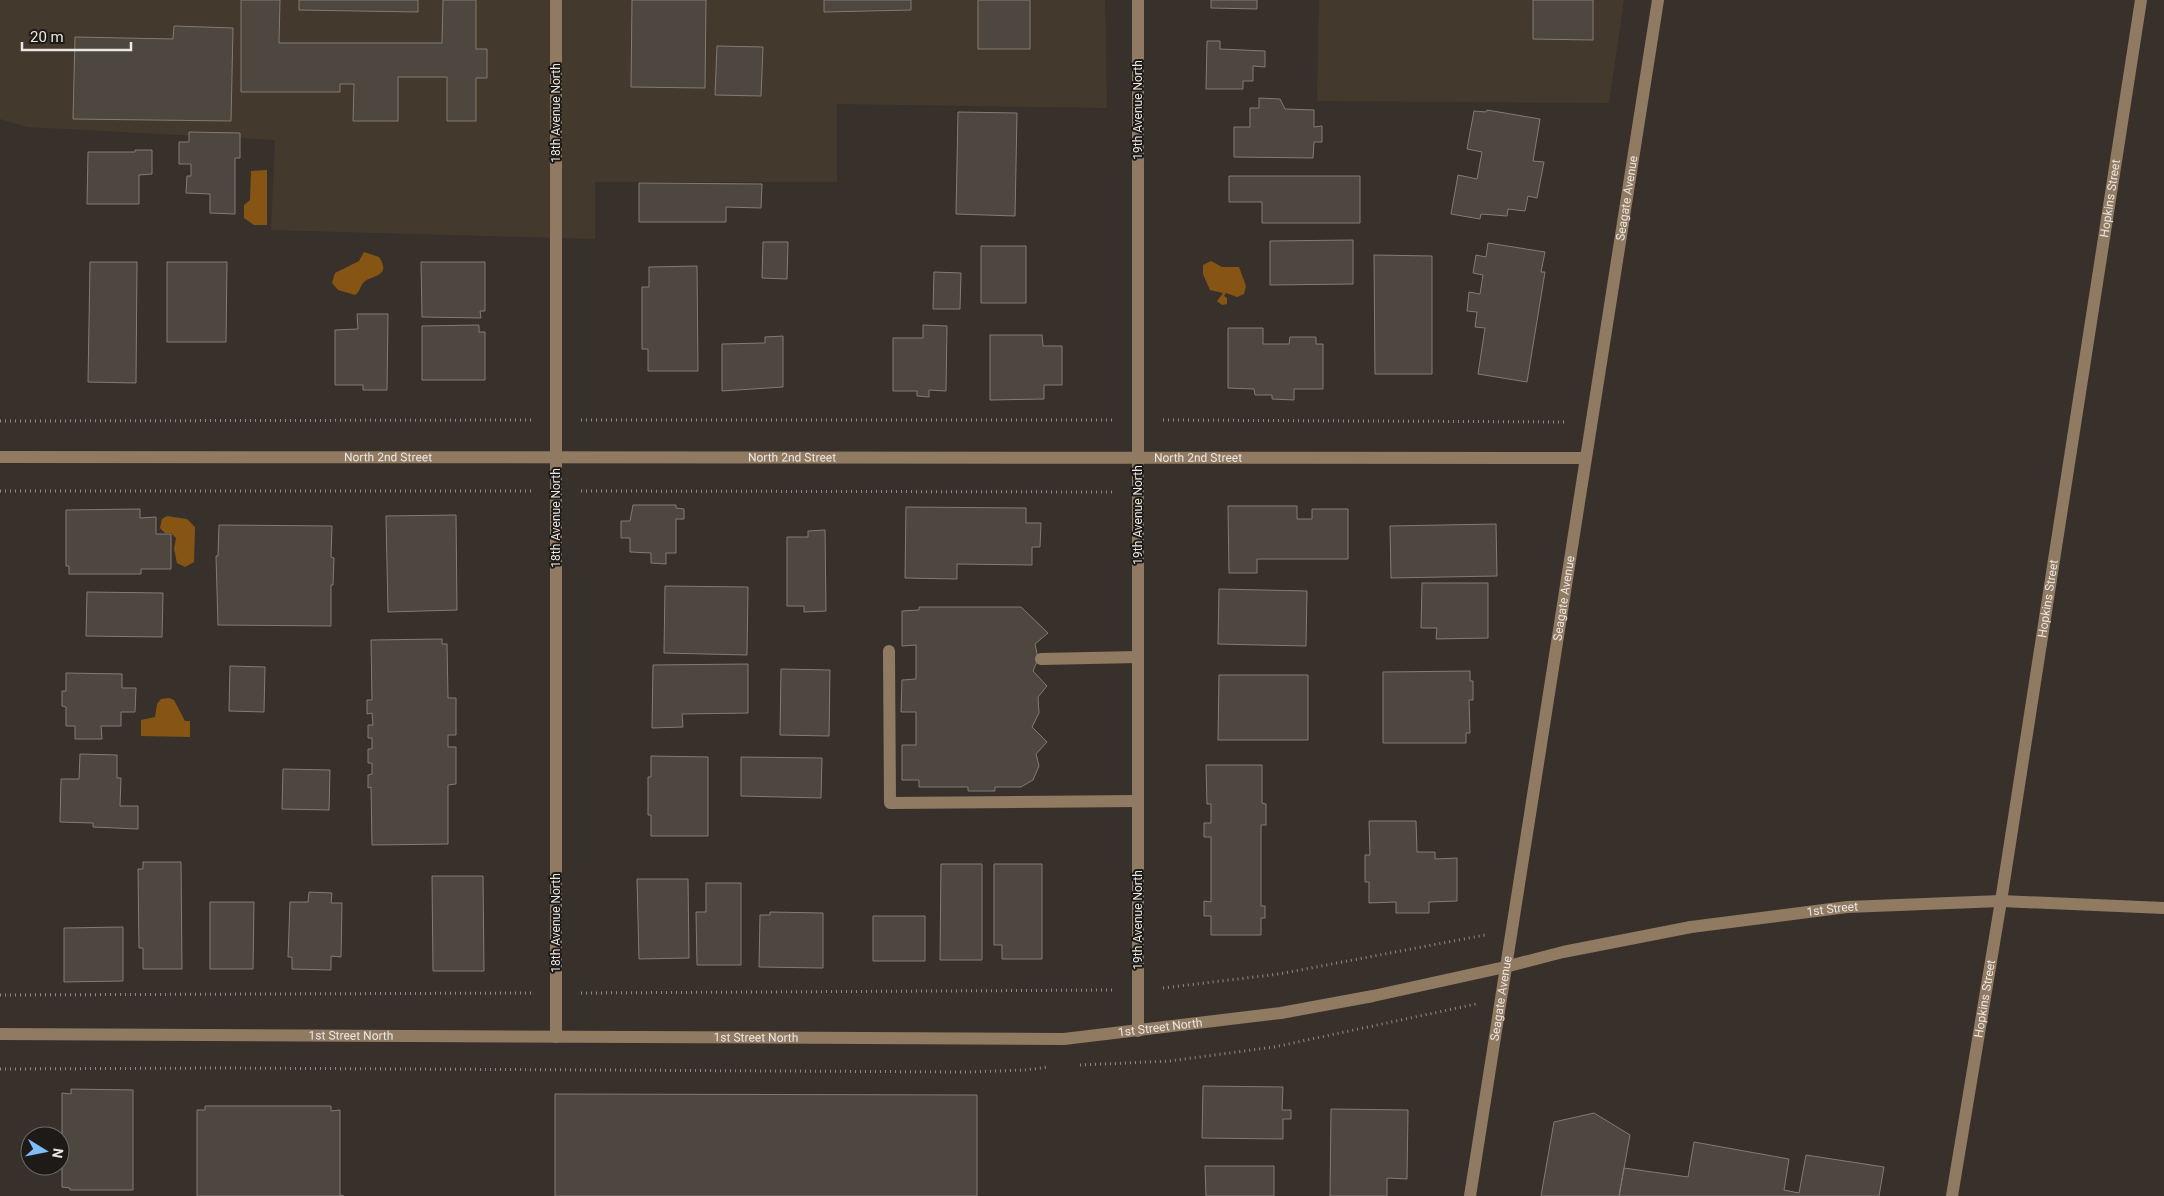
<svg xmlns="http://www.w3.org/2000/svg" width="2164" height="1196" font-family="Roboto,sans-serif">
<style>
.built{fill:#44392d}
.water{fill:#865513}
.building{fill:#4d4740;stroke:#837b73}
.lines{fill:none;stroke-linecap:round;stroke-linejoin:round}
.path{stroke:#8f8a85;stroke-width:3;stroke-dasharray:1 4;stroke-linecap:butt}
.minor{stroke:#917a62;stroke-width:12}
.labels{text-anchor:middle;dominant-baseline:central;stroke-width:4;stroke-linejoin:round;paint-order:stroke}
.street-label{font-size:12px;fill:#eae6e2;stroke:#1d1a17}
</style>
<rect width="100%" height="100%" fill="#38312b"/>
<path class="built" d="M0,0h1105l2,108 -270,-4v78h-242v57l-324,-9 4,-90 -248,-13 -27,-8z
M1319,0h305l-15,103 -292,-2z"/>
<path class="water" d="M267,170v55h-13l-10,-7v-13l6,-5 1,-29z
M364,252l15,5c13,20 -7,18 -15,25 -4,4 -4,10 -9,13l-17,-5 -6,-7 3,-10 24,-12z
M1211,261l11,6h17l7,19 -2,8 -7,3 -11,-4 -2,3 3,2v6l-5,1 -5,-4 6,-8 -13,-3 -7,-16v-9z
M167,516l20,3 8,8 -1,35 -9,5 -8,-4 -3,-14 2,-11 -5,-5h-6l-5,-5 2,-9z
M169,698l5,2 11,21h5v16l-49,-1v-16l14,-3 2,-13 4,-5z"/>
<path class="building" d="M241,0h39l-1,43h163l1,-43h33v49h11v29h-11v43h-29v-44h-49v44h-45l1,-37h-14v8h-99z
M299,0h119v12l-119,-2z
M632,0h74l-1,88 -74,-1z
M824,0h87v10l-87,2z
M978,0h52v49h-52z
M1211,0h46v9l-46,-1z
M1533,0h60v40l-60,-1z
M174,26l59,2 -2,93 -158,-2 2,-82 98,2z
M1207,41h13v8l45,2v16l-12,-1v15h-10v8h-37z
M717,46l46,1 -2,49 -46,-1z
M1259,98l21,1 5,10 29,1v17l8,-1v16h-8l-1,16 -79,-1v-30h16v-19h9z
M1487,110l53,9 -7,42 11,1 -7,36 -9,-2 -3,15 -17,-2 -1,7 -26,-2 -1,5 -29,-5 7,-39 19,4 5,-27 -15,-3 7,-38 12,1z
M958,112l59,1 -2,103 -59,-2z
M189,132l51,1v25h-5v56l-25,-1v-19l-24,-1 1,-17h4v-12h-12v-22h10z
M135,150h17v24l-13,1v29h-52l1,-52h47z
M1229,176h131v47h-98v-21h-33z
M639,183l123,1 -1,24 -35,-1v15h-87z
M1353,240v44l-83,1v-44z
M763,242h25l-1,37 -25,-1z
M1488,243l57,9 -4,20h4l-18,110 -49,-8 7,-46 -10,-1 2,-15 -10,-1 2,-19 11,2 3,-19 -10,-2 3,-18 10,2z
M981,246h45v57h-45z
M1374,255l58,1v118h-57z
M90,262h47l-1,121 -48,-1z
M167,262h60l-1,80h-59z
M421,262h64v49h-5l1,7 -59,-1z
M697,266l1,105h-50v-22h-6v-62h7v-20z
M934,272l27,1 -1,36h-27z
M357,314h31l-1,76h-24v-5h-28v-55l23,-1z
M479,325v7h6v48h-63v-54z
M923,325l24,1 -1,65 -17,-1v7l-12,-1v-5h-24v-53h30z
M1228,328h35v16h26l1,-7h26v7h7v45h-29v11l-22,-1v-4h-17l-1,-6 -26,-1z
M990,335h52l1,11h19v39h-18v14l-54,1z
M783,336v51l-61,4v-47l43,-1v-6z
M633,505h43v3l8,1v10h-8v34h-10v11l-15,-1v-10l-21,-1v-14h-9v-17h9z
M1228,506h69v13h15v-10h36v50h-91v14h-28z
M906,507l120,1v15h15l-1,24h-8v18l-75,-1v15l-52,-1z
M140,509v9l16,-1v17h15v35h-30v5h-72v-8h-3v-56z
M456,515l1,95 -69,2 -2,-96z
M1496,524l1,52 -106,2 -1,-52z
M219,525l113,1 -1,31 3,1 -1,27h-2v41l-113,-1 -2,-69h2z
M825,530l1,81 -22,1v-6h-17v-69h21v-6z
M1422,583h66v55l-52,1 1,-11h-16z
M665,586l83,1 -1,68 -83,-2z
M1219,589l88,2 -1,55 -88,-2z
M87,592l76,1 -1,44 -76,-1z
M919,607h102l27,26 -13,11 3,15 -5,12 14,15 -9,11 1,16 -7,14 15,15 -11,12 3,12 -6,14 -12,7h-26v4h-27v-4h-49v-7h-17v-35h14v-33h-15l1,-32 14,-1v-34l-14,1v-35l17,-1z
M442,639v5h5l1,54h8v37h-8v12h8v37l-8,1v59l-76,1 -1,-58 -3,1v-13l4,-1v-11h-4v-14h4v-11h-4v-13h5l-1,-12 -5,1v-14h5l-1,-60z
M748,664v49l-66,1 1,13 -31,1 1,-63z
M230,666l35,1 -1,45 -35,-1z
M781,669l49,1 -1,66 -49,-1z
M1470,671v10h3v19h-4l1,33h-4v10h-83v-71z
M66,673l56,1v14h14l-1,24h-14v14h-20l1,13h-27v-13h-9v-19l-4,-1v-15h4z
M1219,675h89v65h-90z
M80,754l37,1v23h4l-1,28h18v23l-45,-2v-4l-33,-1 1,-43h18z
M651,756l57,1v79h-57v-21h-3v-38h3z
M741,757l81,1 -1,40 -80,-2z
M1206,765h56v38l4,1v21h-5v81h4v12h-4v17h-50v-19h-7v-15l7,1v-65h-7v-14h7v-19h-4z
M283,769l47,1 -1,40 -47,-1z
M1369,821h47l1,31h18v7l22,-1v43l-28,1v11h-33v-11l-27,1v-21h-4v-27h5z
M143,862h38l1,107h-39v-21h-4l-1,-79h5z
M941,864h41v96h-42z
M994,864h48v95h-40v-14h-8z
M432,876h51l1,95h-51z
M637,879h51l1,79 -50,1z
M706,883h35v82h-44l-1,-53h10z
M309,892l23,1 -1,10h11l-1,54 -10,-1v14l-39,-1v-12h-4l2,-55h18z
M210,902h44l-1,67h-43z
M770,912l53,1v55l-64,-1 1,-52h10z
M873,916h52v45h-52z
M123,927v54l-59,1v-54z
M1203,1086l80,1 -1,23h9v9h-8v20l-81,-1z
M71,1089l62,1v100h-63v-2l-8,-1v-94l9,1z
M555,1094l422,1v101h-422z
M205,1106h126v5l9,-1v85l4,1h-147v-86h8z
M1331,1109l77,1 -1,69 -20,-1v18h-57z
M1594,1113l36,22 -11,61h-78l13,-74z
M1694,1142l95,17 -5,31 15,3 7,-38 78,12 -5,29h-260l5,-28 64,9z
M1205,1166h69v30h-68z"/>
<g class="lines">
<path class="path" d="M581,420h533
M1163,420l404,2
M0,421l532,-1
M0,491h532
M581,491l533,1
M1163,988l116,-14 206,-39
M581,993l533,-3
M0,995l532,-2
M1080,1065l90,-4 104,-14 202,-43
M0,1069l219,-1 749,4 57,-2 24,-3"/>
<g class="minor">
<path id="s1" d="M0,457l1585,1"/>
<path d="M889,651l1,152 248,-2"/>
<path d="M1041,659l97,-2"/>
<path d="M1138,1031v-1031"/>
<path id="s2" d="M0,1034l1064,5 217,-26 92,-17 132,-29 58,-15 128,-25 156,-20 154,-6 163,7"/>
<path d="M556,1037v-1037"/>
<path id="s3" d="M1470,1196l188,-1196"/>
<path id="s4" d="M1952,1196l49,-295 140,-901"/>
</g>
</g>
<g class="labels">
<g class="street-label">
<text transform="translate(1138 110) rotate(-90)">19th Avenue North</text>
<text transform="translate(556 113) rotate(-90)">18th Avenue North</text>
<text stroke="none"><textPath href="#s3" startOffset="1010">Seagate Avenue</textPath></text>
<text stroke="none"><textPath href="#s4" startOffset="1010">Hopkins Street</textPath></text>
<text stroke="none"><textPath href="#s1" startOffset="388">North 2nd Street</textPath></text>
<text stroke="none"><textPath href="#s1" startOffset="792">North 2nd Street</textPath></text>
<text stroke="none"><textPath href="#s1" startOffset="1198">North 2nd Street</textPath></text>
<text transform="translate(1138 515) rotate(-90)">19th Avenue North</text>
<text transform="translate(556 518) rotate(-90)">18th Avenue North</text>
<text stroke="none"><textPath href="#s3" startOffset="605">Seagate Avenue</textPath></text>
<text stroke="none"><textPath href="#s4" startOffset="605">Hopkins Street</textPath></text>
<text stroke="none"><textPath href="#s2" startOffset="1844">1st Street</textPath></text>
<text transform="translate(1138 920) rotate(-90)">19th Avenue North</text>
<text transform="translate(556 923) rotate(-90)">18th Avenue North</text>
<text stroke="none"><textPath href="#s3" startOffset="200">Seagate Avenue</textPath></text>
<text stroke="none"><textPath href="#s4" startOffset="200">Hopkins Street</textPath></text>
<text stroke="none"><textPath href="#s2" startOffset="1161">1st Street North</textPath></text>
<text stroke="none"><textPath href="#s2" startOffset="351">1st Street North</textPath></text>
<text stroke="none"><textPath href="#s2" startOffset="756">1st Street North</textPath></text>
</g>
</g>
<g transform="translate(45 1151) rotate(100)"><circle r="24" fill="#1d1a17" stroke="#6f6c68"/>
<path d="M0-4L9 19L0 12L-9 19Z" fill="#7ebdf9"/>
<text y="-8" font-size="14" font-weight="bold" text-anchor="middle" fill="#eae6e2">N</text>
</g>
<path d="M22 42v8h109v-8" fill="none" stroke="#eae6e2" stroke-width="2.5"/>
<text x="30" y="42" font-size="15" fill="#eae6e2" stroke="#1d1a17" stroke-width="4" paint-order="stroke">20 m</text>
</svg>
